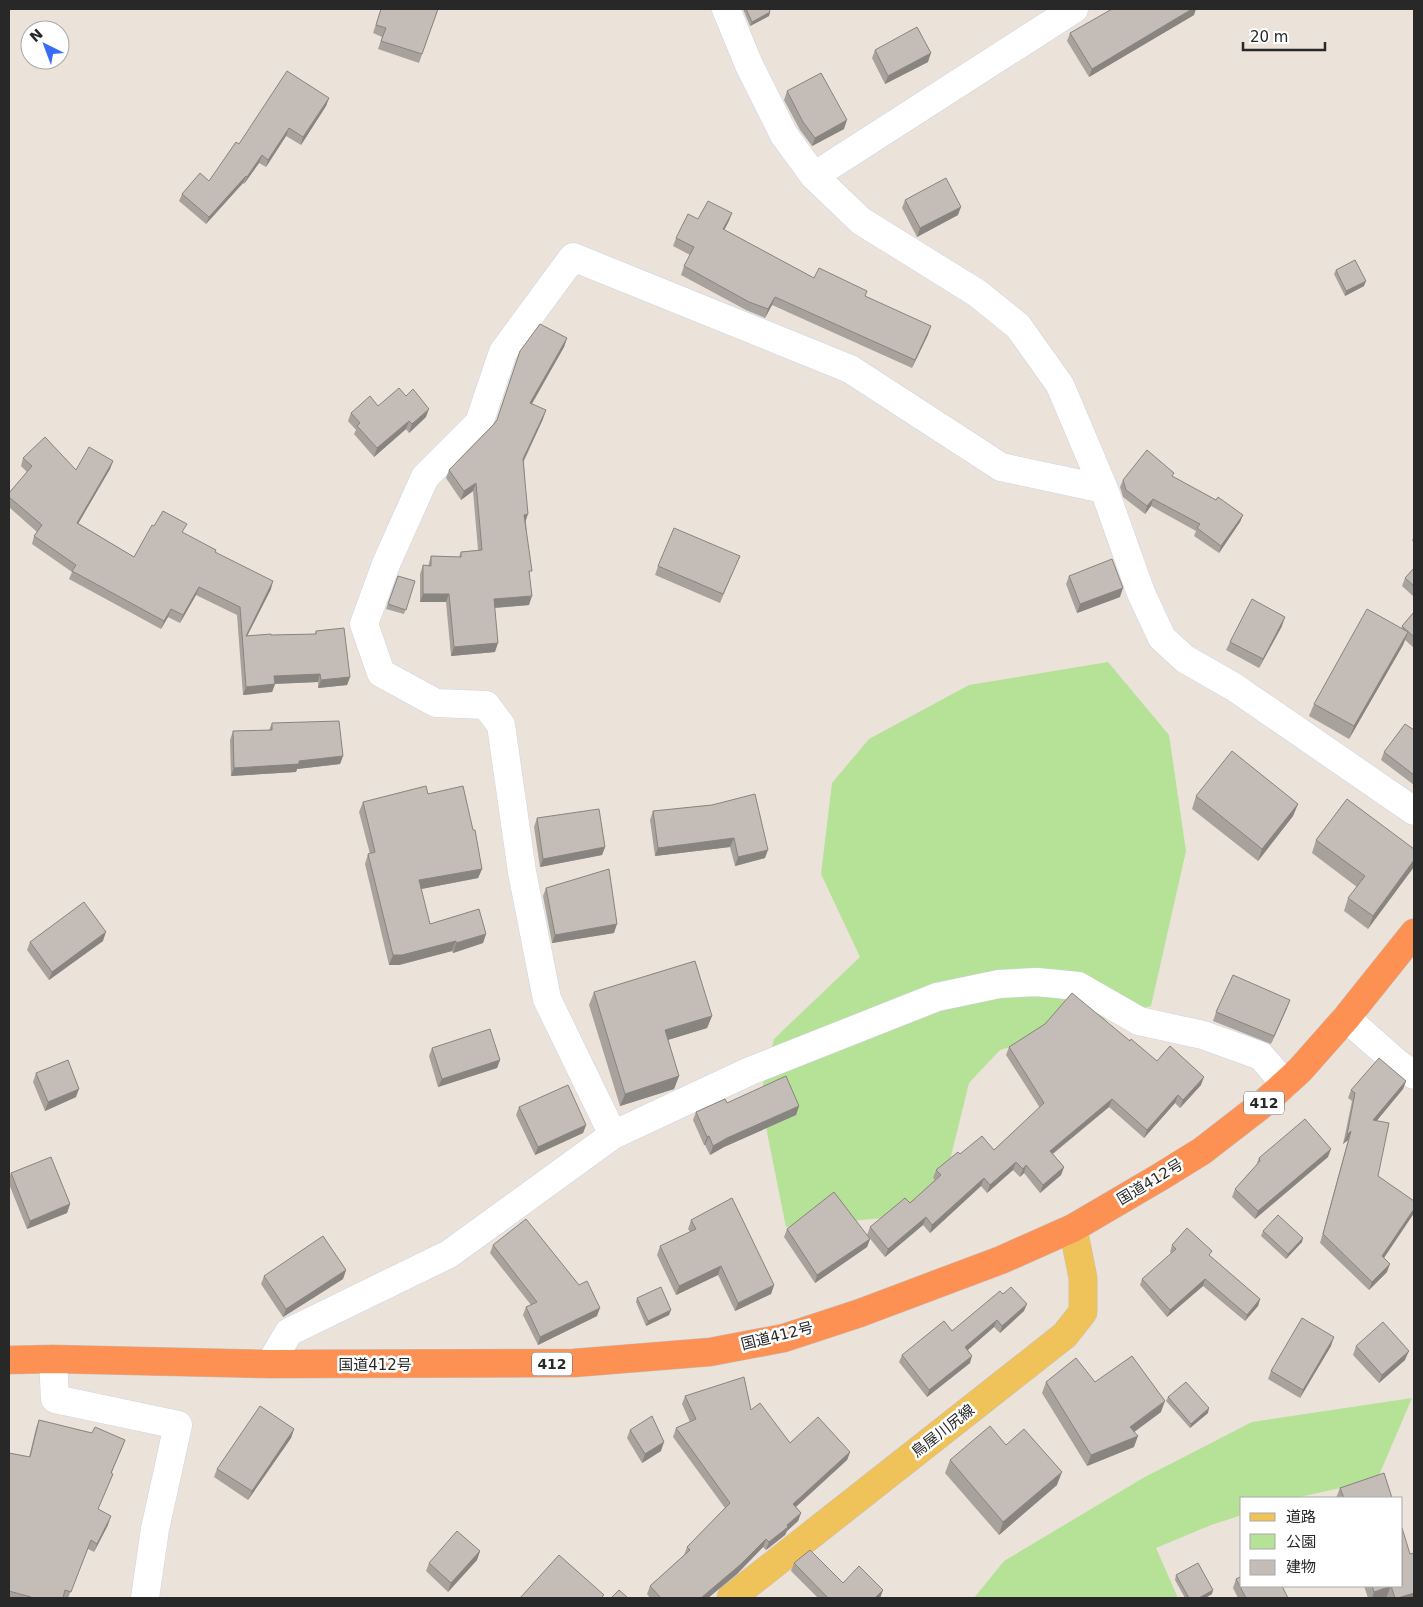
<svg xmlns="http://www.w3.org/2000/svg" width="1423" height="1607" font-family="'DejaVu Sans','Noto Sans JP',sans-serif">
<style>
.green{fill:#b5e296}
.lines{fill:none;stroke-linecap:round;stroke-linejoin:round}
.minor-casing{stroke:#cfd4e2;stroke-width:29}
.major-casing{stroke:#c3c3c3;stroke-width:29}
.highway-casing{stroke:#c3c3c3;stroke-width:29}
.minor{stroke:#fff;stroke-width:28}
.major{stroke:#f0c25a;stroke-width:28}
.highway{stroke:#fd9053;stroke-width:28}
.wall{fill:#a8a29d}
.shaded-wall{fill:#888480}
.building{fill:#c3bcb7;stroke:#888480}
.labels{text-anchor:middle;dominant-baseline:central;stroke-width:5;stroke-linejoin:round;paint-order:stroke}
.shield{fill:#fff;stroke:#686868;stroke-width:1}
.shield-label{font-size:14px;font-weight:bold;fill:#282828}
.street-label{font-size:15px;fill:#282828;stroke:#fff}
</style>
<rect width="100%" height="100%" fill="#ebe2da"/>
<path class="green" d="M1108,662l61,73 17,116 -35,155 -151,44 -31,33 -32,130 -151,14 -26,-130 14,-58 86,-82 -39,-83 11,-91 37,-44 100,-54z
M1412,1398l-35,82 -82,18h-53v17l-31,10 -55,23 22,50h-204l30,-37 139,-83 109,-56z"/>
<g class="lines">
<defs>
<path id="minor" d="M726,9l23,56 35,70 30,41 47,45 116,72 41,33 42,59 44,104 37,104 21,45 23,21 49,28 180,124
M814,176l260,-167
M1346,1018l50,44 18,13
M613,1135l137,-64 187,-74 62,-13 38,-2 41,4 61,35 64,14 58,21 24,28
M53,1359l2,40 123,26 -23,104 -10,69
M270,1364l19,-32 160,-78 164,-119 -66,-136 -25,-127 -21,-147 -15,-20 -50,-2 -55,-30 -17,-49 22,-60 39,-87 54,-54 24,-71 70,-95 277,112 151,98 103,22"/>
<path id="major" d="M731,1598l334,-263 18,-23v-34l-10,-50"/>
<path id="highway" d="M9,1360l44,-1 217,5 304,-1 136,-11 74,-14 76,-25 141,-53 72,-32 87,-51 42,-26 62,-48 36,-33 46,-52 68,-85"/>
</defs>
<use href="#minor" class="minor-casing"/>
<use href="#major" class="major-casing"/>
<use href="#highway" class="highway-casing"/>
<use href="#minor" class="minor"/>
<use href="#major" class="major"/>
<use href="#highway" class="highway"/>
</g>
<path class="wall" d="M381,9h57l-19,54 -41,-14 4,-12 -9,-4z
M743,9h26l1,3 -1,4 -19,10z
M1194,15l-105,62 -22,-36 3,-8z
M875,50l53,12 -43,22 -13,-26z
M787,91l57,38 -32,17 -12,-16 -16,-30z
M329,98l-3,8 -25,39 -15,-9 -20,31 -7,-4 -15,21 -1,-1 -37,41 -27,-23 3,-7 27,-13 30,-37z
M905,200l53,15 -41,22 -15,-29z
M732,213l-8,17 90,48 53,13 -2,6 66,29 -19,42 -140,-63 -7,13 -19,-8 -65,-35 3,-9 6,-11 -17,-9 3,-8 22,-19z
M1336,270l28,16 -19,10 -11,-22z
M567,338l-3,9 -32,57 11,15 -19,42 2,61 4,55 -1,28 -34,3v44l-44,4 -5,-54h-26v-28l3,-9 5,1 3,-10 28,1 2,-5 17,-2 -5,-59 -12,9 -15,-22 3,-8 44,-45z
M406,396l20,21 -17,16 -3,-4 -32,28 -20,-23 2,-4 -8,-9 3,-8 27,-7z
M23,458l53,12 37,-9 -3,8 -32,54 56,34 20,-31 29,7 88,56 -24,47 68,-2 1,-3 34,46 -3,8 -29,3v-6l-43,2 -3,8 -29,3 -6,-80 -41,-20 -16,28 -12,-6 -7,12 -92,-50 3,-7 -40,-28 2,-8 3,-4 -28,-25v-14l18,-21 -6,-6z
M1173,477l70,38 -3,7 -21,31 -25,-17 2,-5 -45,-25 -6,8 -22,-17 -3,-10 3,-7z
M1414,535v7l-2,-1z
M740,556l-20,47 -65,-28 3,-9z
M1414,568v29l-12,-11 3,-8z
M398,576l17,5 -11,33 -18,-5z
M1069,576l51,21 -43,16 -11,-29z
M1414,612v36l-9,-8 -2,5 -54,94 -40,-23 5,-12 87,-75 1,-3z
M1282,626l-23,42 -33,-18 4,-8z
M272,723l71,33 -3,8 -43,5 -1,3 -65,4 -1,-36 3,-9 36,-1z
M1414,730v57v-2l-33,-25 3,-8z
M428,794l54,75 -4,9 -57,11 9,35 56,10 -3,9 -30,10 -1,-2 -53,14h-10l-24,-101 3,-10h2l-11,-42 4,-10z
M1196,796l102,8 -5,12 -35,45 -66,-52z
M712,805l53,53 -30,8 -5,-19 -75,9 -5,-36 3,-9z
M537,818l68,29 -3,8 -62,12 -6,-40z
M1316,840l98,9 -46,80 -24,-18 4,-13 9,-11 -45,-34z
M546,888l68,45 -62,10 -9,-47z
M103,941l-54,39 -22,-30 3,-8z
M594,992l118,24 -5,12 -39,12 11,36 -5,13 -54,17 -31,-101z
M1287,1008l-16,36 -58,-23 3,-9z
M1130,1041l27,20 44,24 -21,23 -5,-5 -31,35 -35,-31 -56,47 11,13 -3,8 -21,18 -16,-20 -4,4 -7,-7 -26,23 -6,-7 -51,47 -7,-8 -38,32 -18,-22 3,-8 40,-24 25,-23 -2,-2 3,-8 24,-16 34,-4 46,-42 -34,-53 3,-8z
M432,1048l68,12 -3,8 -59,19 -9,-31z
M36,1073l40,24 -31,14 -12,-29z
M1406,1081l-3,8 -27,32 2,55 36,37 -30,45 3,14 -18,18 -49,-47 28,-103 -5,4 9,-43 -4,-3 3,-8z
M727,1103l72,3 -3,9 -72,32 -14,8 -5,-10h-1l-11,-25 3,-8z
M519,1107l67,18 -3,8 -48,22 -19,-40z
M1328,1157l-73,62 -23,-22 3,-8 21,-23 3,-8z
M11,1173l59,31 -3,9 -40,16 -18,-45v-5z
M691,1220l83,65 -3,9 -36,17 -17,-36 -42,20 -19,-40 3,-9 30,-14 -2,-3z
M787,1229l83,10 -3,8 -52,36 -31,-46z
M1263,1231l39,11 -16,17 -25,-23z
M493,1245l104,71 -59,29 -15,-30 3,-8 5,-2 -41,-52z
M1172,1245l38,11 50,43 -2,7 -13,15 -42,-35 -36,31 -27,-32 2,-6 30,-25 -2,-2z
M346,1270l-3,9 -60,38 -22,-33 3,-8z
M637,1298l32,17 -23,11 -10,-24z
M1024,1311l-24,22 -6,-6 -26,23 2,13 -43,34 -28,-35 3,-7 50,-24z
M1331,1346l-31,52 -32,-19 3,-8z
M1356,1346l49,14 -26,23 -26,-28z
M1046,1382h49l66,30 -27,20v15l-47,19 -45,-73z
M685,1396l66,14 39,33 60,9 -3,8 -51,47 5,6 -3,8 -11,10 -2,4 -19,15 -3,-3 -26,27 -29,24h-58l-3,-4 3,-8 34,-31 3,-8 38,-39 -52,-71 3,-9 14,-6 -8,-18z
M1168,1397l40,16 -18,15 -24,-27z
M39,1420l83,28 -11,25 -1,9 -12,27 10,16 -14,27 -6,-3 -20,49h-59v-145l20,4 7,-29z
M294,1429l-3,9 -43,62 -34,-23 3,-8z
M630,1430l31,21 -19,12 -15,-25z
M1006,1445l51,40 -58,50 -54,-62 5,-13z
M1340,1488l52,10h-56z
M480,1551l-3,9 -29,32 -22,-21 3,-8z
M1410,1554l4,44h-46l-4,-12h38z
M794,1563l49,20 40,7 -3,8h-62l-27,-27z
M1176,1575l36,19 -7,4h-20l-10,-18z
M1236,1579l52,19h-50l-5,-10z"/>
<path class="shaded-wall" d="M1192,9h4l-2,6 -105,62 3,-8z
M770,12l-1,4 -19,10 2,-4z
M931,53l-3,9 -43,22 3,-8z
M329,98l-3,8 -25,39 2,-8z
M847,120l-3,9 -32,17 3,-8z
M289,128l-3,8 -20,31 2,-7z
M262,155l-3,8 -15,21 3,-7z
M246,176l-3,7 -37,41 3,-7z
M961,207l-3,8 -41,22 3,-9z
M732,213l-3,8 -9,17 3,-9z
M1366,281l-2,5 -19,10 1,-5z
M775,297l-3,8 -7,13 3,-9z
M931,326l-3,9 -16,33 3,-8z
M567,338l-3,9 -37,65 3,-9z
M429,409l-3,8 -17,16 3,-9z
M546,410l-3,9 -23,49 3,-9z
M409,421l-3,8 -32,28 3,-9z
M113,461l-3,8 -36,62 3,-8z
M476,483l-3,8 -12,9 3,-9z
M1153,499l-2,7 -6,8 2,-8z
M528,514l-3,9 -1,-8z
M1243,515l-3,7 -21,31 2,-7z
M273,581l-2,8 -28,55 3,-8z
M199,587l-3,8 -16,28 3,-8z
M1123,588l-3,9 -43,16 3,-9z
M423,594h26l-3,8h-26z
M532,596l-3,9 -38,3 3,-9z
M171,609l-3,8 -7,12 3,-8z
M1285,617l-3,9 -23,42 4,-9z
M1408,632l-5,13 -54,94 5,-13z
M498,643l-3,9 -44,4 3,-9z
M320,674l-2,8 -47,2 3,-8z
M350,677l-3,8 -29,3 3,-8z
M275,684l-3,8 -29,3 3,-8z
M343,756l-3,8 -43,5 -1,3 -65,4 3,-8z
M1298,804l-5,12 -35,45 4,-12z
M734,838l-4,9 -75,9 3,-8z
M605,847l-3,8 -62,12 3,-8z
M768,850l-3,8 -30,8 3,-9z
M1414,860v7l-46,62 5,-13z
M482,869l-4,9 -62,12 3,-10z
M617,924l-3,9 -62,10 3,-8z
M106,932l-3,9 -54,39 3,-8z
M486,934l-3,9 -30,10 3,-10z
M456,941l-4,10 -53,14h-10l4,-10z
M1290,1000l-3,8 -16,36 3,-8z
M712,1016l-5,12 -46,14 4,-12z
M500,1060l-3,8 -59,19 4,-8z
M679,1076l-5,13 -54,17 5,-12z
M1204,1077l-3,8 -21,23 3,-8z
M1406,1081l-3,8 -33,40 3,-9z
M79,1089l-3,8 -31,14 3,-9z
M1178,1095l-3,8 -31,35 3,-8z
M1112,1099l-3,8 -62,51 3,-7z
M799,1106l-3,9 -72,32 -14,8 3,-9 14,-8z
M586,1125l-3,8 -48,22 3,-8z
M1351,1131l-3,9 -5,4 4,-9z
M709,1136l-4,9h-1l3,-8z
M1331,1149l-3,8 -73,62 3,-8z
M1016,1162l-3,8 -26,23 3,-8z
M1026,1165l-2,8 -4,4 3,-8z
M1064,1167l-3,8 -21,18 3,-8z
M984,1178l-3,8 -51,47 2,-8z
M70,1204l-3,9 -40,16 3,-8z
M1414,1209v4l-35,52 3,-9z
M926,1217l-3,8 -38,32 3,-8z
M1303,1238l-1,4 -16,17 2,-5z
M870,1239l-3,8 -52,36 2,-8z
M1390,1264l-3,8 -18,18 3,-8z
M721,1266l-3,9 -42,20 3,-9z
M346,1270l-3,9 -60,38 3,-8z
M1205,1279l-2,7 -36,31 3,-7z
M774,1285l-3,9 -36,17 3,-8z
M1260,1299l-2,7 -13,15 2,-6z
M1027,1304l-3,7 -24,22 2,-7z
M600,1308l-3,8 -59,29 2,-8z
M671,1310l-2,5 -23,11 2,-5z
M997,1320l-3,7 -31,27 2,-7z
M1334,1337l-3,9 -31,52 3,-8z
M1409,1351l-4,9 -26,23 3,-8z
M972,1356l-2,7 -43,34 2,-7z
M1165,1401l-4,11 -35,26 4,-11z
M1209,1408l-1,5 -18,15 1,-4z
M294,1429l-3,9 -43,62 4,-9z
M1138,1436l-4,11 -47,19 4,-11z
M125,1440l-3,8 -14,33 3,-8z
M664,1442l-3,9 -19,12 3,-9z
M850,1452l-3,8 -57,52 3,-8z
M1062,1472l-5,13 -58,50 4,-13z
M801,1513l-3,8 -11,10 -2,4 -19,15 3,-8z
M111,1516l-3,9 -14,27 3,-8z
M766,1539l-3,8 -26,27 -29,24h-7z
M480,1551l-3,9 -29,32 3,-9z
M1391,1586l-5,12h-14l2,-6z
M883,1590l-3,8h-5z
M1213,1590l-1,4 -7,4h-6z
M1414,1593v5h-16z"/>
<path class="building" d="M381,9h57l-16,45 -41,-13 5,-13 -10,-3z
M746,9h23l1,3 -18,10z
M1112,9h80l-100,60 -22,-36z
M917,27l14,26 -43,23 -13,-26z
M287,71l42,27 -26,39 -14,-9 -21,32 -6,-5 -15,22 -1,-1 -37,41 -27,-23 18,-21 9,8 27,-39 3,2z
M821,73l26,47 -32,18 -12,-16 -16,-31z
M946,178l15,29 -41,21 -15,-28z
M708,201l24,12 -9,16 91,49 5,-10 48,23 -2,5 66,30 -16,34 -140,-63 -7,12 -19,-7 -65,-36 10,-19 -18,-9 12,-24 10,5z
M1355,260l11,21 -20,10 -10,-21z
M540,324l27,14 -37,65 16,7 -23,49 5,55 -4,1 8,56h-3l3,25 -38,3 4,44 -44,4 -5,-53h-26v-29l8,1v-10l30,1v-5l21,-2 -6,-67 -12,8 -15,-21 44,-45 4,-5 23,-69z
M399,388l7,8 7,-7 16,20 -17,15 -3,-3 -32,27 -20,-22 3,-3 -9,-10 19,-17 8,10z
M45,437l31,33 13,-23 24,14 -36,62 57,34 18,-32 2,1 9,-15 24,13 -5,8 34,18 -1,2 58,29 -27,55 25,-2v1l45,-1v-3l28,-3 6,49 -29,3 -1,-6 -46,2 1,8 -29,3 -6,-80 -41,-20 -16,28 -12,-6 -7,12 -92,-50 4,-6 -42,-29 8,-11 -33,-28v-4l23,-27 -9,-8z
M1147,450l27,23 -2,3 44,24 2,-3 25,18 -22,31 -24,-18 3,-4 -47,-25 -6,7 -21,-16 -3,-10z
M674,528l66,28 -17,38 -65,-28z
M1112,559l11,29 -43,16 -11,-28z
M1414,568v18l-9,-8z
M398,576l17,5 -9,29 -18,-6z
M1252,599l33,18 -22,42 -33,-17z
M1367,609l41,23 -54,94 -40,-22z
M1414,612v25l-12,-11z
M339,721l4,35 -44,5v3l-65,4 -1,-37 39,-1v-7z
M1405,724l9,6v45l-30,-23z
M1232,751l66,53 -36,45 -66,-53z
M426,786l2,8 35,-8 10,44h2l7,39 -63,11 11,44 49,-15 7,25 -30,9v-2l-54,14h-9l-25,-101 7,-2 -12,-50z
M755,794l13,56 -30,7 -4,-19 -76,10 -5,-37 59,-6z
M1347,799l67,50v11l-41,56 -25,-18 17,-22 -49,-36z
M599,809l6,38 -62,12 -6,-41z
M609,869l8,55 -62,11 -9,-47z
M84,902l22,30 -54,40 -22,-30z
M695,961l17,55 -47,14 14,46 -54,18 -31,-102z
M1233,975l57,25 -16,36 -58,-24z
M1072,993l58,48 1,-2 26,22 13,-15 34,31 -21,23 -5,-5 -31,35 -35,-31 -62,52 14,16 -21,18 -17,-20 -3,4 -7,-7 -26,23 -6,-7 -52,47 -6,-8 -38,32 -18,-22 35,-29 5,5 31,-28 -5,-5 22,-18 2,2 22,-18 12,14 50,-47 -35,-56 36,-23z
M490,1029l10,31 -58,19 -10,-31z
M1379,1058l27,23 -33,39 16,3 -11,53 36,25v8l-32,47 8,8 -18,18 -49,-48 28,-103 -4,4 8,-42 -4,-3z
M68,1060l11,29 -31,13 -12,-29z
M786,1076l13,30 -72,32 -14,8 -4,-10 -2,1 -11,-25 29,-13 2,4z
M568,1085l18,40 -48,22 -19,-40z
M1305,1119l26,30 -73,62 -23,-22 25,-28 -1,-3z
M51,1157l19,47 -40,17 -19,-48z
M834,1192l36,47 -53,36 -30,-46z
M732,1198l42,87 -36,18 -17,-37 -42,20 -19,-40 36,-17 -5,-9z
M1278,1215l25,23 -15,16 -25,-23z
M526,1219l53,66 8,-4 13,27 -60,29 -14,-30 11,-5 -44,-57z
M1187,1228l25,23 -3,4 51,44 -13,16 -42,-36 -35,31 -28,-31 34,-30 -4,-4z
M323,1236l23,34 -60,39 -22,-33z
M661,1287l10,23 -23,11 -11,-23z
M1011,1287l16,17 -25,22 -5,-6 -32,27 7,9 -43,34 -27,-35 42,-34 8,10 48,-40 3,3z
M1302,1318l32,19 -31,53 -32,-19z
M1383,1322l26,29 -27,24 -26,-29z
M1132,1356l33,45 -35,26 8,9 -47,19 -45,-73 30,-24 19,24z
M744,1377l7,33 9,-7 30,40 28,-26 32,35 -57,52 8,9 -14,12 1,2 -19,15 -3,-3 -26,26 -39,33h-40l-11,-12 40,-36 -3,-3 43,-44 -54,-75 20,-9 -11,-23z
M1186,1382l23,26 -18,16 -23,-27z
M260,1406l34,23 -42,62 -35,-22z
M652,1416l12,26 -19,12 -15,-24z
M39,1420l53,13 3,-6 30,13 -14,33 2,1 -15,35 13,7 -14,28 -6,-4 -20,52 -6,-2 -2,8h-33l1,-1 -22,-6v-138l21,4z
M990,1426l16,19 18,-16 38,43 -59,50 -53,-62z
M1384,1473l8,25h-48l-4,-10z
M1402,1528l8,26 4,-1v40l-16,5h-3l-4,-12 -17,6 -2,-6h30z
M457,1531l23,20 -29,32 -22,-20z
M810,1550l33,33 16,-17 24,24 -8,8h-47l-34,-35z
M559,1555l45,40 -3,3h-81z
M1198,1563l15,27 -14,8h-10l-13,-23z
M1242,1576v10h40l6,12h-42l-10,-19z
M619,1590l9,8h-17z"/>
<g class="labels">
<g class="shield">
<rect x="1244" y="1091.5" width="40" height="23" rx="4"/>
<rect x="532" y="1352.5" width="40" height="23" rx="4"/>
</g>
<g class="shield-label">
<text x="1264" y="1103">412</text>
<text x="552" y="1364">412</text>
</g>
<g class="street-label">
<text transform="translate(1150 1182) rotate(-31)">国道412号</text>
<text transform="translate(777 1336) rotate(-14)">国道412号</text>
<text x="375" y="1365">国道412号</text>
<text transform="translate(943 1431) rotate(-38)">鳥屋川尻線</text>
</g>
</g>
<rect width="1423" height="1607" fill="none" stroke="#282828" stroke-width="20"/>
<rect x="1240" y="1497" width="162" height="90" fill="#ffffff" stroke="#a9a9a9"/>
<rect x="1250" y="1513" width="25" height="8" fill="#f0c25a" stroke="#a9a9a9"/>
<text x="1286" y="1522" font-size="15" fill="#282828">道路</text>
<rect x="1250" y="1534" width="25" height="15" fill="#b5e296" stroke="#a9a9a9"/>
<text x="1286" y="1547" font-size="15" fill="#282828">公園</text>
<rect x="1250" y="1560" width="25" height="15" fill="#c3bcb7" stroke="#a9a9a9"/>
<text x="1286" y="1572" font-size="15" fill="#282828">建物</text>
<g transform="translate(45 45) rotate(318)"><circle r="24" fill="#ffffff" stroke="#a9a9a9"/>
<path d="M0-4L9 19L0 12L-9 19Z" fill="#396bf9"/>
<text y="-8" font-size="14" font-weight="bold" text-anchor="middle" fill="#282828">N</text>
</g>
<path d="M1243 42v8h82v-8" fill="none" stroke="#282828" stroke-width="2.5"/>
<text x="1250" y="42" font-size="15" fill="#282828" stroke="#ffffff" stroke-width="4" paint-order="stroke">20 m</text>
</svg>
